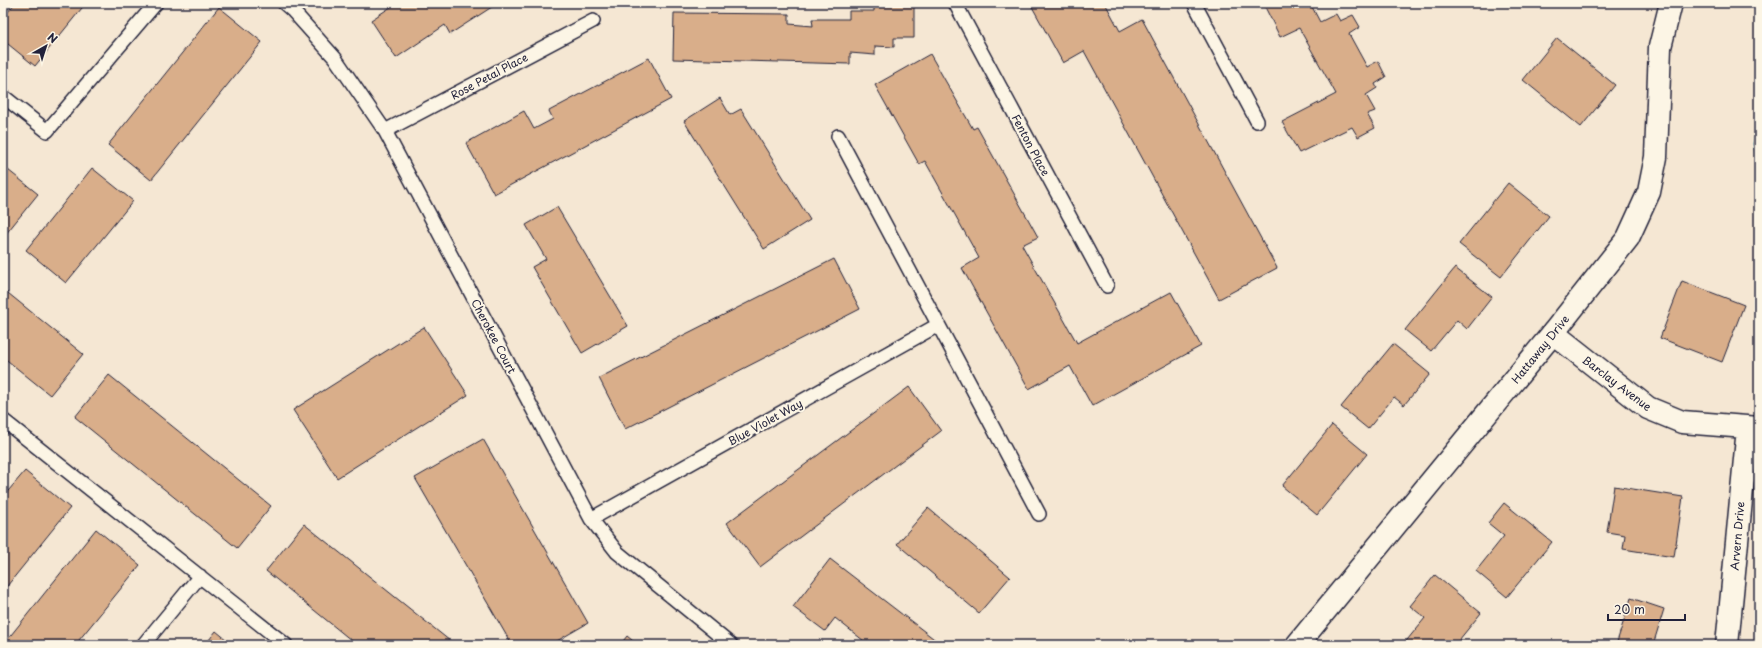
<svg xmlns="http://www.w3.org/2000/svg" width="1762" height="648" font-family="'Playpen Sans',sans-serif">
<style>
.water{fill:#81d2dc;stroke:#5b8c9c}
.building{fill:#d9ae8a;stroke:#22223b}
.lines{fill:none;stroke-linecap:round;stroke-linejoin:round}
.service-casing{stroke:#22223b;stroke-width:16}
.minor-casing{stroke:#22223b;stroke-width:25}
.tertiary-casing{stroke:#22223b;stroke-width:25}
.service{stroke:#fcf5e5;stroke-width:13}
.minor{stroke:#fcf5e5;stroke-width:22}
.tertiary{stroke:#fcf5e5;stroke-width:22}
.labels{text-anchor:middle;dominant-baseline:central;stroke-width:4;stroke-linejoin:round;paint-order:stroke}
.street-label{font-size:11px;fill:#22223b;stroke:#fcf5e5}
</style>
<rect width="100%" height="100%" fill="#f5e7d3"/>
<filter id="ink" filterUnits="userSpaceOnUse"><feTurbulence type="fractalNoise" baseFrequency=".025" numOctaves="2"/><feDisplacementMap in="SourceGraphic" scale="8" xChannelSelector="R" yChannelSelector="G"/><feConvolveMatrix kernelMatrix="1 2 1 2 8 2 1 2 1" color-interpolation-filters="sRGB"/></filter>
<g filter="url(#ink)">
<path class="water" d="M1759,113v55l-6,-24z"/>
<path class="building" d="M15,3h71l-51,63 -32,-26v-22z
M397,3h101l-48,31 -5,-9 -49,33 -25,-38z
M874,3h40v35h-20v9l-19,-1v9l-25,-2v11l-177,-5 1,-46 115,1v10l24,2 -1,-7h37v-8h25z
M1030,3h75l15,28 22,-12 135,249 -58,31 -135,-248 -21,12z
M1263,3h47l10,19 16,-8 4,7 13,-6 7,12 -11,7 18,33 11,-6 8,16 -11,7 2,4 -11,7 9,16 -8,3 8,14 -17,9 -6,-10 -53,26 -17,-31 54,-28 -37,-66 -19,9z
M219,7l43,35 -111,138 -43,-35z
M1557,38l58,47 -34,42 -58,-47z
M930,54l43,75 4,-2 61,110 -16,8 55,98 94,-51 30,54 -109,60 -22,-40 -41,23 -67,-121 17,-10 -54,-97 -6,3 -44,-79z
M649,58l22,41 -177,95 -28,-51 58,-32 10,18 19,-10 -4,-8z
M720,98l10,17 11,-6 69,111 -46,29 -80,-128z
M3,166l35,28 -33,41 -2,-1z
M92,168l41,33 -67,82 -40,-33z
M1508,183l41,33 -48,61 -42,-33z
M557,207l71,119 -46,27 -50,-86 14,-8 -20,-34z
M834,259l26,50 -235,120 -26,-51z
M1455,268l37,29 -25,32 -10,-9 -26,31 -26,-21z
M1682,281l62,24 -22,57 -62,-24z
M3,289l80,65 -33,41 -47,-38z
M424,327l44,68 -131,83 -44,-68z
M1393,344l37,30 -26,31 -10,-8 -26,32 -27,-22z
M109,375l162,131 -34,42 -162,-131z
M909,387l32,44 -181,136 -33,-44z
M1332,425l35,29 -50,61 -35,-29z
M483,439l105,184 -38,22h-38l-97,-167z
M25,471l45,37 -67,83v-94z
M1614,486l69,11 -9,60 -51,-8 2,-14 -18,-3z
M1504,503l48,39 -45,55 -31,-26 28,-35 -16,-13z
M928,508l82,69 -31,36 -82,-69z
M304,524l151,121h-98l-91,-74z
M96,529l44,36 -65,80h-72z
M830,559l112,86h-73l-34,-27 -10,13 -32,-24z
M1435,575l46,38 -26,32h-52l22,-27 -15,-12z
M1631,598l33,11 -11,36h-37z
M216,631l17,14h-28z
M627,636l11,9h-18z"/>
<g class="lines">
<defs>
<path id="service" d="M284,3l8,7 43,48 50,73 206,388 26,33 114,93
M955,3l152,283
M1194,3l63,118
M3,96l44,35 109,-128
M385,131l208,-110
M838,136l201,378
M3,420l283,225
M591,519l347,-194
M143,645l57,-69"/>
<path id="minor" d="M1553,333l95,75 34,14 77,6
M1727,645l21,-217"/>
<path id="tertiary" d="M1297,645l256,-312 75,-95 21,-46 7,-35 4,-110 11,-44"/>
</defs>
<use href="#service" class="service-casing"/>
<use href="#minor" class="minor-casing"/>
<use href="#tertiary" class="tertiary-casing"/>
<use href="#service" class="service"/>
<use href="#minor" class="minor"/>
<use href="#tertiary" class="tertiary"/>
</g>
</g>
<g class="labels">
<g class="street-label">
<text transform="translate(489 76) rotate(-28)">Rose Petal Place</text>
<text transform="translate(1031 145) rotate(62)">Fenton Place</text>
<text transform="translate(494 336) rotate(62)">Cherokee Court</text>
<text transform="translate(1540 349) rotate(-51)">Hattaway Drive</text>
<text transform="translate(1617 383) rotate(37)">Barclay Avenue</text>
<text transform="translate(765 422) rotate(-29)">Blue Violet Way</text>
<text transform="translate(1737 536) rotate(-85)">Arvern Drive</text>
</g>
</g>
<rect width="1762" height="648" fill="none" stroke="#fcf5e5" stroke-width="16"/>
<rect x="8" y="8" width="1746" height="632" fill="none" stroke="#22223b" stroke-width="1.5" filter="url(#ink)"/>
<g transform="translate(46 46) rotate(39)" stroke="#fcf5e5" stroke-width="3" paint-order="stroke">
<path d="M0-3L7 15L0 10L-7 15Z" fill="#22223b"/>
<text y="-6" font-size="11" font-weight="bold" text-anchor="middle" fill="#22223b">N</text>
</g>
<path d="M1608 614v6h77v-6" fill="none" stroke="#22223b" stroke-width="2"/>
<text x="1614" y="614" font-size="12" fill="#22223b" stroke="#fcf5e5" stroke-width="3" paint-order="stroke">20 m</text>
</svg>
